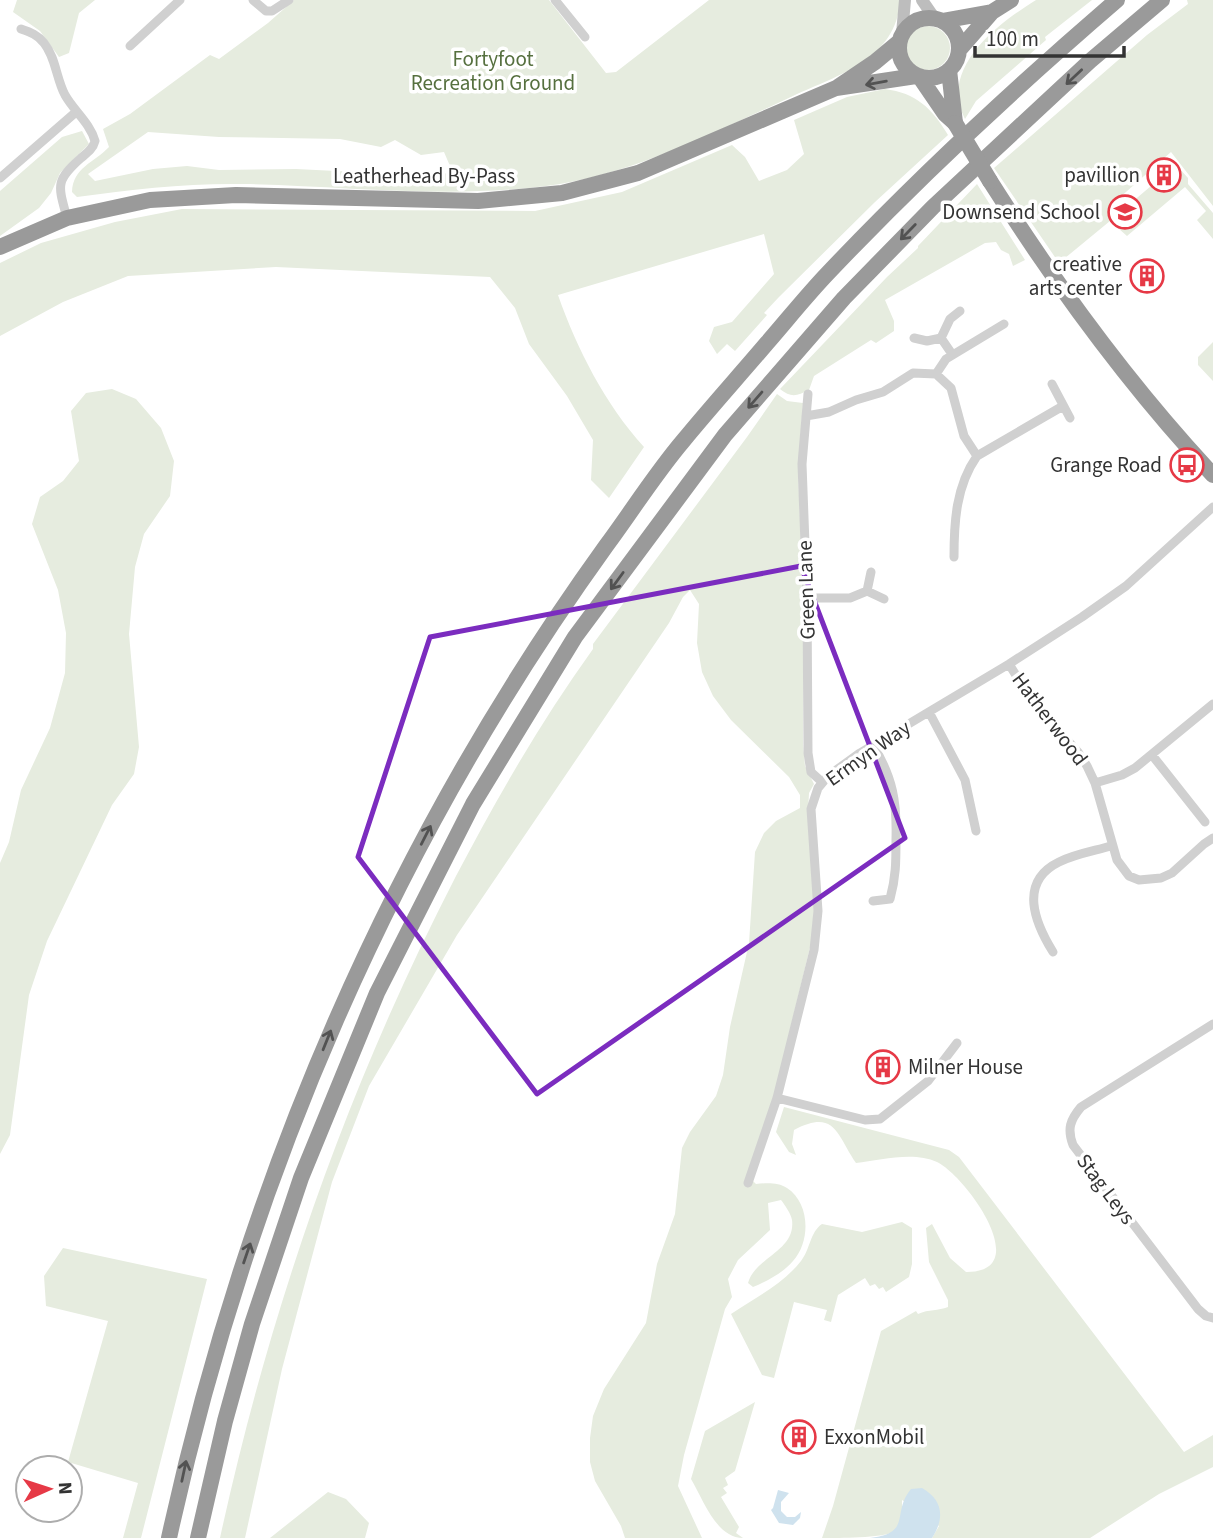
<svg xmlns="http://www.w3.org/2000/svg" width="1213" height="1538" font-family="'Source Sans 3',sans-serif">
<style>
.green{fill:#e6ecdf;fill-rule:evenodd}
.water{fill:#cfe2ee}
.lines{fill:none;stroke-linecap:round;stroke-linejoin:round}
.street{stroke:#d0d0d0;stroke-width:9}
.secondary{stroke:#bdbdbd;stroke-width:12}
.highway{stroke:#9a9a9a;stroke-width:16}
.highway-bridge{stroke:#9a9a9a;stroke-width:16}
.oneway{stroke:#525252}
.marked{fill:none;stroke:#7b2cbf;stroke-width:5;stroke-linejoin:round}
.labels{text-anchor:middle;dominant-baseline:central;stroke-width:7;stroke-linejoin:round;paint-order:stroke}
.park-label{font-size:21px;fill:#56703f;stroke:#fff}
.poi-label{font-size:21px;fill:#333;stroke:#fff;text-anchor:end}
.street-label{font-size:21px;fill:#333;stroke:#fff}
</style>
<rect width="100%" height="100%" fill="#fff"/>
<path class="green" d="M17,0h78l-16,13 -10,40 -10,4 -19,-26 -27,-19z
M294,0h255l57,73 10,-1 93,-72h191c-3,59 -62,75 -107,96 -78,36 -161,79 -247,90 -100,13 -201,0 -301,-2 -57,-1 -112,5 -168,13l-5,-5c1,-25 22,-29 37,-45l-6,-18 27,-15 80,-59 9,4 49,-36zM148,132l71,5 121,2 41,8 14,-7 26,15 23,-3 9,21 -50,3 -27,-3 -80,-4 -77,1 -32,-4 -34,3 -58,12 -7,-7z
M1036,0h56l-47,37 1,3 -70,61 -11,18c-27,-51 34,-96 71,-119z
M1187,0h26v206l-42,-54 -54,48 8,8 26,-22 3,4c9,-2 23,-14 25,-22l9,10v6l25,29v26l-16,-19 9,-9 -21,-24 -58,49 -17,-15 -51,42 -65,-95 153,-133 41,-31z
M906 48a22 22 0 1 1 44 0a22 22 0 1 1-44 0Z
M885,89c31,4 47,19 63,46l-73,67 -96,95 -15,16 3,2 -32,36 -8,-7 -10,10 -8,-13 5,-14 18,-5 42,-48 -10,-40 -206,61c19,54 47,109 86,152l-35,51 -18,-18 2,-40 -26,-44 -38,-52 -14,-36 -25,-31 -214,-10 -148,9 -65,26 -63,34v-73l41,-20 74,-21 67,-13 353,2 87,-19 110,-47 13,12 14,24 28,-11 17,-16 -10,-34 53,-23z
M82,131l7,13 -29,29 -9,20 -12,15 -39,28v-45l62,-54z
M977,184l48,76 -12,6 -4,-12 -8,-4 -5,-8 -11,1 -100,57 9,21v10l-18,12 -5,-3 -57,36 -5,14c-12,6 -18,8 -29,-1l107,-112 31,-29v-2z
M1213,342v39l-15,-16v-8z
M112,389l24,10 25,29 13,33 -4,35 -26,38 -9,33 -6,67 10,113 -5,27 -22,31 -65,136 -18,54 -19,140 -10,19v-291l9,-21 12,-52 29,-62 15,-55 1,-40 -8,-43 -26,-66 8,-27 23,-16 16,-20 -8,-50 15,-18z
M777,394l10,7 16,2 -5,68 5,123v150l2,22 9,18 -5,9 -1,19 7,115 -43,177 -25,71 9,9c10,-1 22,-2 31,4 23,15 24,53 6,73 -10,12 -26,20 -40,26l-5,-4c7,-26 48,-32 44,-63 -1,-6 -7,-15 -11,-20l-13,3 2,27 -32,30 -10,19 4,18 -7,12 -41,146 -6,31 24,52h-77l-4,-12 -26,-45 -5,-19v-24l3,-22 11,-27 42,-66 11,-59 18,-50 7,-66 8,-16 26,-36 7,-21 7,-48 19,-84 6,-91 9,-19 12,-12 24,-13v-13l-11,-18 -58,-57 -18,-24 -11,-24 -5,-29 2,-39 -9,-14 -7,7 -14,26 -212,312 -88,151 -37,96 -50,187 -37,169h-25c50,-230 128,-453 236,-662 41,-78 85,-155 137,-227v-5l154,-207z
M784,1107l165,43 10,7 225,295 29,-17v32l-54,27 -69,44h-158l7,-12 -37,-26c0,10 1,24 -8,32 -13,6 -54,6 -72,6l11,-32 48,-175 35,-20 2,3c11,-5 20,-3 30,-7v-7l-19,-38 -3,-34 6,-4 18,34 16,14c70,1 0,-96 -29,-110 -23,-11 -57,-2 -81,1 -19,-27 -20,-55 -62,-33l-2,14 4,11 -7,-3 -13,-20z
M902,1222l10,6v36l-3,13 -23,15 -3,-5 -4,2 -4,-5 -5,2 -5,-8 -27,17 -7,27 -7,-2 3,-10 -33,-8 -20,76 -12,-3 -31,-61c24,-16 52,-30 70,-53 9,-11 9,-29 21,-37l40,8z
M63,1248l144,31 -66,259h-18l15,-55 -70,-21 40,-141 -62,-15 -2,-30z
M755,1402l-20,69 -10,7 3,7 -5,3 4,5 -6,4 18,30 -3,6 7,5c-27,0 -40,-39 -52,-59l14,-48z
M328,1492l18,7 23,24 -4,15h-95z"/>
<path class="water" d="M922,1488c21,12 23,30 10,50h-62c43,-5 21,-25 41,-49z
M778,1490l11,3 -8,9v9l6,6h8l6,-5 -1,6 -7,7 -14,-2 -8,-13 2,-2z"/>
<g class="lines">
<path class="street" d="M253,0l13,11h6l17,-11
M555,0l30,37
M21,29c9,3 17,6 23,14 12,15 12,35 21,52 9,16 25,28 30,46 -2,8 -8,12 -14,17 -26,23 -23,27 -14,60
M130,46l50,-46
M0,178l76,-66
M914,338l13,3 14,-3
M952,354l-11,-16 9,-19 10,-8
M936,374l10,-15 58,-35
M1052,384l18,34
M808,394l-6,70 5,134 1,155 3,19 11,10
M806,416l23,-4 27,-12 27,-8 30,-19 23,1 15,14 13,48 13,20
M954,557c0,-35 2,-71 23,-101l86,-50
M867,591l4,-19
M807,598h43l17,-7 17,8
M1009,664l23,37 46,51 9,14 8,17 22,77 12,16 10,4 22,-2 11,-5 32,-29 9,-6
M929,712l36,68 11,51
M1152,755l53,67
M1095,783l27,-8 13,-7 78,-64
M873,901l17,-2c6,-22 6,-37 6,-60 1,-37 -3,-61 -23,-94
M1053,952c-18,-29 -35,-70 6,-90 16,-8 35,-11 52,-16
M1213,1024l-132,83c-11,13 -14,22 -8,38l125,164 8,7 7,2
M777,1098l88,22 15,-1 48,-38 29,-38
M748,1183l29,-85 37,-148 4,-39 -7,-102 7,-21 10,-12 32,-23 149,-89 73,-47 44,-31 87,-79"/>
<path class="secondary" d="M922,0l13,19
M902,34l3,-34"/>
<path class="highway" d="M899 48a30 30 0 1 1 60 0a30 30 0 1 1-60 0Z
M942,21l50,-9 19,-12
M959,50l33,-38
M949,70l6,53
M919,76l26,38 10,9
M838,87l37,-25 24,-20
M990,181c66,104 139,204 223,294
M0,247l67,-29 83,-18 86,-5 242,6 84,-8 76,-20 198,-85 80,-12
M169,1538c78,-358 223,-695 437,-992 26,-35 49,-72 77,-105 27,-33 56,-65 84,-98 20,-23 40,-48 61,-70 91,-96 189,-187 289,-273
M198,1538l27,-117 27,-97 49,-146 76,-185 96,-189 102,-167 150,-202 119,-137 89,-91 157,-146 72,-61"/>
<path class="highway-bridge" d="M955,123l35,58"/>
</g>
<defs><path id="oneway-shaft" d="M-6 0H5M1.5-3L5.5 0L1.5 3" fill="none" stroke-width="1.6" stroke-linecap="round" stroke-linejoin="round" transform="scale(1.75)"/></defs>
<g class="oneway">
<use href="#oneway-shaft" transform="translate(1074 77) rotate(137)"/>
<use href="#oneway-shaft" transform="translate(876 83) rotate(170)"/>
<use href="#oneway-shaft" transform="translate(908 232) rotate(134)"/>
<use href="#oneway-shaft" transform="translate(755 400) rotate(131)"/>
<use href="#oneway-shaft" transform="translate(617 581) rotate(126)"/>
<use href="#oneway-shaft" transform="translate(426 835) rotate(-63)"/>
<use href="#oneway-shaft" transform="translate(327 1040) rotate(-68)"/>
<use href="#oneway-shaft" transform="translate(247 1253) rotate(-71)"/>
<use href="#oneway-shaft" transform="translate(184 1471) rotate(-78)"/>
</g>
<path class="marked" d="M801,566l104,272 -368,256 -179,-237 72,-220z"/>
<defs>
<symbol id="building-ring" viewBox="-11 -11 22 22"><circle r="9.5" fill="#fff" stroke="#e63946" stroke-width="1.5"/><path d="M-4-6H4V6H1V3H-1V6H-4ZM-2.5-4.3h1.7v1.8h-1.7ZM.8-4.3h1.7v1.8H.8ZM-2.5-1h1.7V.8h-1.7ZM.8-1h1.7V.8H.8Z" fill="#e63946"/></symbol>
<symbol id="school-ring" viewBox="-11 -11 22 22"><circle r="9.5" fill="#fff" stroke="#e63946" stroke-width="1.5"/><path d="M0-5L7-2L0 1L-7-2ZM-4 1L0 2.5L4 1V4Q0 6-4 4Z" fill="#e63946"/></symbol>
<symbol id="bus-ring" viewBox="-11 -11 22 22"><circle r="9.5" fill="#fff" stroke="#e63946" stroke-width="1.5"/><path d="M-5-6H5V4H4V6H2V4H-2V6H-4V4H-5ZM-3.5-4V0h7V-4ZM-3.5 1.2v1.5H-2V1.2ZM2 1.2v1.5H3.5V1.2Z" fill="#e63946"/></symbol>
</defs>
<g fill-rule="evenodd">
<use href="#building-ring" x="1145" y="156" width="38" height="38"/>
<use href="#school-ring" x="1106" y="193" width="38" height="38"/>
<use href="#building-ring" x="1128" y="257" width="38" height="38"/>
<use href="#bus-ring" x="1168" y="446" width="38" height="38"/>
<use href="#building-ring" x="864" y="1048" width="38" height="38"/>
<use href="#building-ring" x="780" y="1418" width="38" height="38"/>
</g>
<g class="labels">
<g class="park-label">
<text x="493" y="59">Fortyfoot<tspan x="493" dy="24">Recreation Ground</tspan></text>
</g>
<g class="poi-label">
<text x="1140" y="175">pavillion</text>
<text x="1100" y="212">Downsend School</text>
<text x="1122" y="264">creative<tspan x="1122" dy="24">arts center</tspan></text>
<text x="1162" y="465">Grange Road</text>
<text x="908" y="1067" text-anchor="start">Milner House</text>
<text x="824" y="1437" text-anchor="start">ExxonMobil</text>
</g>
<g class="street-label">
<text x="424" y="176">Leatherhead By-Pass</text>
<text transform="translate(806 590) rotate(-92)">Green Lane</text>
<text transform="translate(1050 719) rotate(53)">Hatherwood</text>
<text transform="translate(868 753) rotate(-35)">Ermyn Way</text>
<text transform="translate(1106 1189) rotate(53)">Stag Leys</text>
</g>
</g>
<g transform="translate(49 1489) rotate(87)"><circle r="33" fill="#ffffff" stroke="#adadad" stroke-width="2"/>
<path d="M0-5L12 26L0 18L-12 26Z" fill="#e63946"/>
<text y="-10" font-size="19" font-weight="bold" text-anchor="middle" fill="#333333">N</text>
</g>
<path d="M975 46v10h149v-10" fill="none" stroke="#333333" stroke-width="3.5"/>
<text x="986" y="46" font-size="21" fill="#333333" stroke="#ffffff" stroke-width="5" paint-order="stroke">100 m</text>
</svg>
